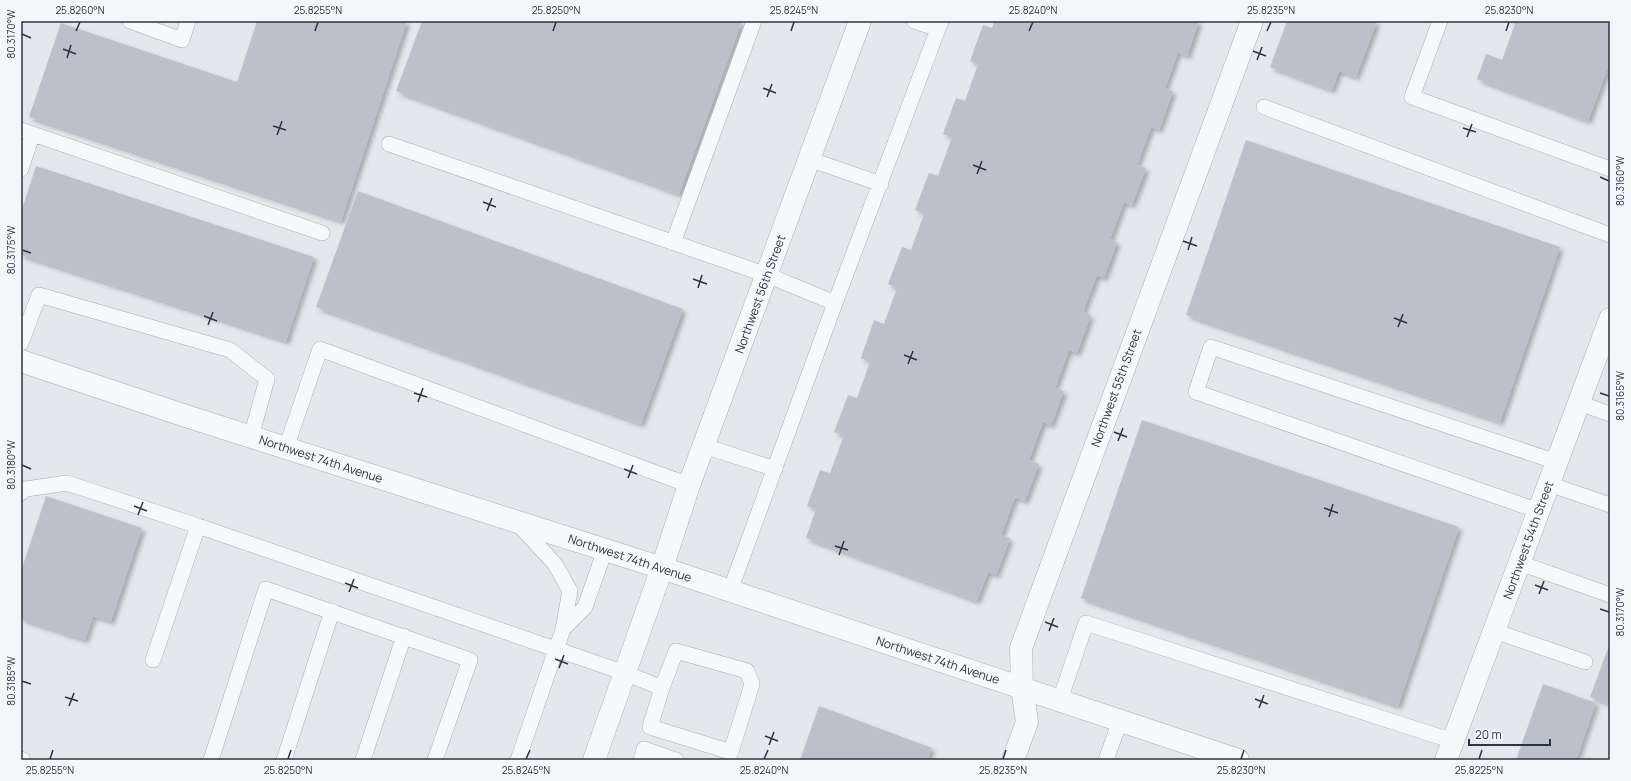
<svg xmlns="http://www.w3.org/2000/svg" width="1631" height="781" font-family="Manrope,sans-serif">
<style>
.building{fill:#bbc0ca;filter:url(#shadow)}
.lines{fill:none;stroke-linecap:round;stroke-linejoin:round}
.service-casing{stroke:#a9aeb7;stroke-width:16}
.minor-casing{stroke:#a9aeb7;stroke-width:23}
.tertiary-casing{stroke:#a9aeb7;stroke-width:23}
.service{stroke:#f7f8fa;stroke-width:15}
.minor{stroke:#f7f8fa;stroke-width:22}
.tertiary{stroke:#f7f8fa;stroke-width:22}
.ticks{fill:none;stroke:#2b3445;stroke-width:1.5}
.labels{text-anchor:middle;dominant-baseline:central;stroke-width:3;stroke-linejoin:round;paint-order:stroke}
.street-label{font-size:12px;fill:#2b3445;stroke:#f4f6f9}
.neatline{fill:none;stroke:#2b3445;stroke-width:1.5}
.ticks-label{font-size:10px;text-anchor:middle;fill:#2b3445}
</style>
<defs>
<filter id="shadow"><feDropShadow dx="3.5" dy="3.5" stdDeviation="2" flood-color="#0004"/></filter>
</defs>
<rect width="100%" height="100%" fill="#e4e7ec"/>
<path class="building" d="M257,21h150l-66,200 -312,-104 32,-94 176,59z
M422,21h320l-63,173 -283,-103z
M994,21h205l-12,35 -9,-4 -13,36 8,3 -14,39 -8,-3 -14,38 9,3 -14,37 -8,-3 -14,37 7,3 -13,36 -7,-3 -14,37 8,3 -14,38 -8,-3 -14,38 9,3 -13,34 -8,-3 -14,38 10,4 -14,37 -10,-4 -14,38 9,3 -14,37 -8,-3 -11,29 -171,-63 10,-29 -9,-3 13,-36 10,3 14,-38 -10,-3 14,-37 9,3 13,-36 -9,-4 13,-38 10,4 13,-36 -9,-4 14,-37 9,3 13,-36 -9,-4 14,-37 9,3 14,-39 -9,-3 13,-36 9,3 13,-37 -8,-3 13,-36 9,3z
M1287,21h90l-21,56 -17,-6 -7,19 -62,-23z
M1507,21h103v41l-22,59 -111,-42 9,-25 16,6 13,-36z
M1246,140l314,107 -60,175 -314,-107z
M36,166l278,91 -28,84 -265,-86v-43z
M358,191l325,118 -42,115 -325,-117z
M1142,420l317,107 -61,179 -317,-108z
M46,496l96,32 -31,93 -18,-5 -8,24 -64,-21v-48z
M1610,643v61l-20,-7z
M1543,684l53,19 -20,57h-60z
M819,706l113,42 -5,12h-127z"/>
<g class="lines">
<defs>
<path id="service" d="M130,21l52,19 6,-19
M914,21l24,8
M1440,21l-28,76 198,72
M1264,107l346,128
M21,130l301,103
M389,144l378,131 68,28
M809,159l72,25
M21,169l11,-34
M673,243l81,-222
M21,343l18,-48 191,55 37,29 -16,58
M1579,403l31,11
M704,446l71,23
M286,448l34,-99 369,136
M1549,484l61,21
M21,493l5,-4 41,-6 131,43
M1539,511l-343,-119 15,-45 346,115
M517,523l38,41 15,27 -7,38
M1520,563l90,32
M730,591l105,-288 106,-282
M1494,631l91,31
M153,660l45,-134 427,147 37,15 14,-37 71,20 5,13 -21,68 -81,-25 12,-39
M1060,700l26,-77 367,118
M21,759l2,1
M211,760l55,-171 204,71 -35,100
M284,760l48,-149
M363,760l41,-124
M518,760l45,-131 22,-22 20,-57
M641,760l3,-11 32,11
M1106,760l14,-39"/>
<path id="minor" d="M594,760l68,-192 27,-83 171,-464
M1013,760l14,-38 -5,-34 -1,-40 231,-627
M1446,760l164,-441"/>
<path id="tertiary" d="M21,361l168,56 473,151 576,192"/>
</defs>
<use href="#service" class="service-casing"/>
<use href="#minor" class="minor-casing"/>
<use href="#tertiary" class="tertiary-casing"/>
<use href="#service" class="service"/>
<use href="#minor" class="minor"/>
<use href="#tertiary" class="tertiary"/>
</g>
<path class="ticks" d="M76,31l4,-9M315,31l3,-9M553,31l3,-9M791,31l3,-9M1029,31l4,-9M1267,31l4,-9M1506,31l3,-9M22,34l9,4M63,49l13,5M1253,51l13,5M67,58l4,-13M1257,60l5,-13M763,88l13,5M767,97l5,-13M273,126l13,4M1463,128l13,4M277,135l5,-14M1467,137l5,-13M973,165l13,5M977,174l5,-13M1600,177l9,4M483,202l13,5M487,211l5,-13M1183,241l14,5M22,250l9,3M1188,250l4,-13M693,279l14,5M698,288l4,-13M204,316l13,5M1394,318l13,5M208,325l5,-13M1398,327l5,-13M904,355l13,5M908,364l5,-13M414,393l13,4M1600,393l9,3M418,402l5,-14M1114,432l13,5M1118,441l5,-13M22,465l9,4M624,469l13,5M628,478l5,-13M134,506l13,5M1324,508l14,5M138,515l5,-13M1329,517l4,-13M835,546l13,4M839,555l5,-14M345,583l13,5M1535,585l13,5M349,592l5,-13M1539,594l5,-13M1600,609l9,3M1045,622l13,5M1049,631l5,-13M555,659l13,5M559,668l5,-13M22,681l9,3M65,697l13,4M1255,699l13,5M69,706l5,-13M1259,708l5,-13M765,736l13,5M769,745l5,-13M50,759l3,-9M288,759l3,-9M526,759l4,-9M764,759l4,-9M1003,759l3,-9M1241,759l3,-9M1479,759l3,-9"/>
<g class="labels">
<g class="street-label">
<text transform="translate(760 294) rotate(-70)">Northwest 56th Street</text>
<text transform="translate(1116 388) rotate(-70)">Northwest 55th Street</text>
<text transform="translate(321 459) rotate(18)">Northwest 74th Avenue</text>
<text transform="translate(1528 540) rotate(-70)">Northwest 54th Street</text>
<text transform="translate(630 558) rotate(18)">Northwest 74th Avenue</text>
<text transform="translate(938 660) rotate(18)">Northwest 74th Avenue</text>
</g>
</g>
<rect width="1631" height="781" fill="none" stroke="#f4f6f9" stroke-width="44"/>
<path d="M1469 739v6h81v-6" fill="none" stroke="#2b3445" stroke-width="2"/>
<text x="1475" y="739" font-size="12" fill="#2b3445" stroke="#f4f6f9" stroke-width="3" paint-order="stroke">20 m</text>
<rect x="22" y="22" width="1587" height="737" class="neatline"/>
<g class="ticks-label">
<text x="80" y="14">25.8260°N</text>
<text x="318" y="14">25.8255°N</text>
<text x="556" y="14">25.8250°N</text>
<text x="794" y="14">25.8245°N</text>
<text x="1033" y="14">25.8240°N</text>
<text x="1271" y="14">25.8235°N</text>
<text x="1509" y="14">25.8230°N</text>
<text transform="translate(11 34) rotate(-90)" y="4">80.3170°W</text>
<text transform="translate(1620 181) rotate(-90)" y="4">80.3160°W</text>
<text transform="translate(11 250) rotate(-90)" y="4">80.3175°W</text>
<text transform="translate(1620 396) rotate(-90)" y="4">80.3165°W</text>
<text transform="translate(11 465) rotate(-90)" y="4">80.3180°W</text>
<text transform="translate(1620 612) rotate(-90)" y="4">80.3170°W</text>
<text transform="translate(11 681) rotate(-90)" y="4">80.3185°W</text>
<text x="50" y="774">25.8255°N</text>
<text x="288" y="774">25.8250°N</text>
<text x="526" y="774">25.8245°N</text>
<text x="764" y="774">25.8240°N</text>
<text x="1003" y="774">25.8235°N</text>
<text x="1241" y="774">25.8230°N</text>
<text x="1479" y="774">25.8225°N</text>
</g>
</svg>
